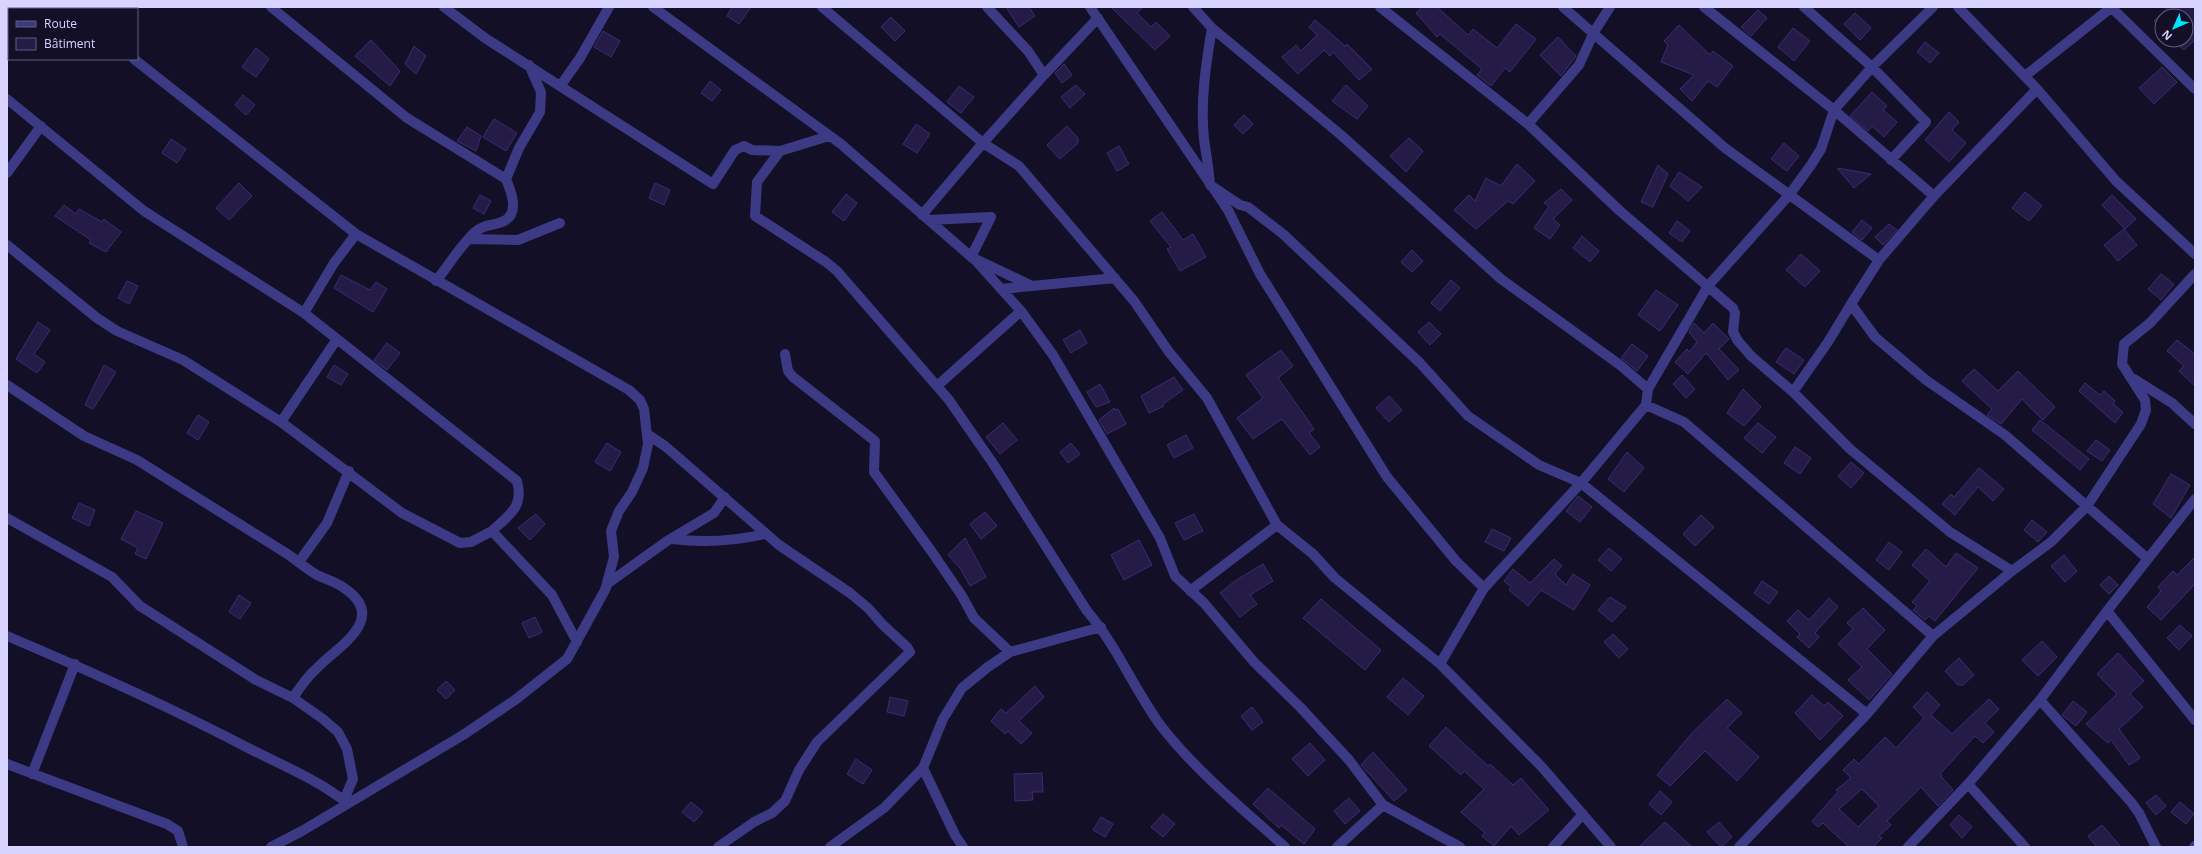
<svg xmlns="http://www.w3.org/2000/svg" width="2202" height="854" font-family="'Open Sans',sans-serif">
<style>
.building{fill:#241b47;stroke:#3b2d73;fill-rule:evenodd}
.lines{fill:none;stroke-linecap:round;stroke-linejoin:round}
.street{stroke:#3d3a85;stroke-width:10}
</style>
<rect width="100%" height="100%" fill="#130f26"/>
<path class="building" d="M732,7h19l-12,17 -12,-8z
M1006,7h23l6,9 -16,11z
M1111,7h32l-6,6 14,14 5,-5 14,14 -15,14z
M1422,7h15l31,28 5,-6 24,19 19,-24 20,15 -26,33 -5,-4 -14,18 -14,-11 5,-6 -42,-35 -3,3 -21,-24z
M2168,7h27v33l-11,10 -11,-10h13v-24h-24v13l-8,-8z
M1758,10l9,8 -16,18 -10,-9z
M1855,13l16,15 -11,12 -16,-16z
M891,17l14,14 -10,10 -14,-14z
M1315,20l30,26 2,-2 25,25 -13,11 -26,-28 -3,4 -6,-6 -26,24 -16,-17 14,-12 5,6 16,-16 -8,-8z
M1679,25l31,30 3,-4 20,15 -16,21 -9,-6 -16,20 -12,-12 14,-14 -33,-13 7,-17 -4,-4z
M1793,28l17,13 -16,20 -16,-14z
M603,31l17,10 -9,16 -17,-10z
M1558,37l18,19 -15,20 -21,-21z
M371,40l29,31 -10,15 -35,-30z
M1925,42l14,11 -9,10 -13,-11z
M414,46l12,10 -10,18 -11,-10z
M256,48l13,11 -13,18 -14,-10z
M1064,64l8,11 -10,8 -7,-10z
M2162,67l15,15 -23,22 -15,-16z
M710,81l11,9 -9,11 -11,-8z
M1076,85l9,9 -15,14 -9,-11z
M1346,85l22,21 -11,13 -25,-18z
M959,86l15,11 -13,16 -14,-11z
M1872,92l15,14 -4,4 14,12 -13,15 -12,-11 -4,5 -18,-15z
M243,95l12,10 -9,10 -11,-10z
M1949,112l10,10 -7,8 14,13 -17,19 -24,-22z
M1244,115l9,9 -10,10 -9,-9z
M494,119l23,14 -11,18 -23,-14z
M916,124l14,10 -13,19 -14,-9z
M1067,126l11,12v5l-18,16 -13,-14z
M467,127l14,9 -5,15 -19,-10z
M1409,138l14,13 -17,21 -16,-16z
M171,139l15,10 -9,14 -15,-10z
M1784,143l15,13 -12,15 -16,-12z
M1119,146l10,18 -12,7 -10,-18z
M1517,164l18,17 -22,23 -5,-3 -32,28 -22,-19 15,-15 6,6 11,-23 15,8z
M1658,165l10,9 -15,33 -12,-5z
M1837,168l34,6 -17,14z
M1679,172l23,15 -14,14 -18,-15z
M239,183l13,13 -23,24 -13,-12z
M655,183l15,7 -6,15 -15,-7z
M1561,189l11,11 -19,19 7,6 -10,14 -16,-11 15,-22 -5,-3z
M2025,192l17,14 -13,15 -17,-13z
M846,194l11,9 -13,18 -12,-9z
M480,195l11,6 -7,13 -11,-6z
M2112,195l24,24 -11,10 -23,-24z
M64,205l12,9 3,-5 23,13 2,-3 17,13 -15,20 -17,-9 2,-3 -36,-24z
M1162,212l21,28 10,-6 13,23 -26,14 -13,-22 4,-2 -21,-26z
M1862,220l10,8 -10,12 -10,-8z
M1677,221l13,10 -8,11 -13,-9z
M1889,224l8,6 -14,15 -8,-8z
M2124,229l13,16 -19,16 -14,-16z
M1582,236l17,15 -9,11 -17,-14z
M1412,250l11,11 -11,11 -11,-10z
M1801,254l19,17 -15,16 -19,-17z
M2161,274l13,10 -13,16 -13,-11z
M341,275l29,15 6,-8 11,7 -14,23 -39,-24z
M1451,280l9,8 -20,23 -9,-8z
M127,281l11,5 -9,18 -11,-6z
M1656,290l22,15 -18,26 -22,-16z
M38,322l12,8 -16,24 11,8 -8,11 -21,-14z
M1429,322l12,12 -11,11 -12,-13z
M1694,323l10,10 9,-10 16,16 -10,10 20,21 -11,10 -22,-27 -18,21 -13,-12 12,-13 2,3 8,-10 -8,-10z
M1080,330l7,13 -16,10 -8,-13z
M2177,340l18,14v32l-16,-15 5,-5 -17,-15z
M387,343l13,10 -13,17 -13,-10z
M1632,344l16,12 -11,15 -16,-13z
M1786,348l18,12 -10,14 -18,-12z
M1281,350l12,16 -15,12 36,51 -5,4 11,14 -10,8 -28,-36 -29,20 -16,-21 26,-20 -17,-23z
M104,365l12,7 -23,37 -8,-4z
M334,365l14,9 -7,11 -14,-8z
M1974,369l24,22 20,-20 37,36 -12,13 -21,-21 -21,25 -14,-9 5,-6 -30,-28z
M1682,375l13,14 -9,9 -13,-14z
M1174,377l9,13 -20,14 1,2 -15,7 -8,-17z
M2085,383l15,12 4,-4 11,10 -2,3 10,8 -8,11 -36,-32z
M1100,384l10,18 -14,5 -9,-15z
M1743,389l18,18 -17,19 -17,-13z
M1389,396l13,14 -13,12 -13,-14z
M1114,408l1,2 3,-1 8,15 -19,10 -8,-14z
M198,415l11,7 -11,18 -11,-7z
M2040,420l49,39 -9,11 -48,-40z
M1003,423l14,17 -17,14 -14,-17z
M1758,423l18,14 -14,16 -18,-15z
M1186,435l7,13 -19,10 -7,-13z
M2096,440l14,10 -8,11 -15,-10z
M607,443l14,9 -11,19 -15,-9z
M1071,443l9,11 -12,9 -8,-11z
M1795,447l16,11 -11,16 -16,-11z
M1627,452l17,16 -20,24 -16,-13z
M1851,462l13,11 -13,15 -13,-12z
M1979,468l25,21 -11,12 -15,-14 -23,28 -13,-11 9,-10 3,3z
M2171,474l19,11 -19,33 -18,-14z
M1578,496l14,11 -12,15 -14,-11z
M79,503l16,7 -6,16 -17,-8z
M136,511l27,12 -17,36 -11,-5 3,-6 -17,-9z
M985,512l12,14 -16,13 -11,-15z
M536,514l9,10 -15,16 -12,-12z
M1194,514l9,17 -19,9 -9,-17z
M1701,515l13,12 -19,19 -12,-12z
M2032,520l15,12 -9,10 -14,-12z
M1492,529l19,9 -7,13 -19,-9z
M965,538l21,39 -16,9 -10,-18 -12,-13z
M1139,540l13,25 -28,15 -13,-25z
M1889,542l13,10 -13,18 -13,-10z
M1609,548l13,11 -11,12 -13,-11z
M1926,549l20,18 10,-14 22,15 -43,53 -6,-5 -4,4 -12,-10 4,-4 -5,-4 18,-21 -18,-16z
M2064,555l13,16 -12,11 -14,-16z
M2195,557v27l-34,36 -14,-13 14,-16 -3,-4 15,-16 4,4z
M1554,559l8,7 -7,8 11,11 7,-11 17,11 -16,25 -33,-20 -13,16 -19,-16 2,-3 -7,-6 9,-12 17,14z
M1263,564l10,17 -23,14 7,9 -17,13 -20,-24 15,-12z
M2109,576l9,9 -9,9 -9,-9z
M1762,581l16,11 -9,12 -15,-11z
M239,595l12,8 -11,16 -11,-7z
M1610,597l16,10 -14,15 -14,-12z
M1829,598l9,9 -23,26 4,4 -10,11 -12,-11 3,-3 -13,-13 11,-11 11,10z
M1321,599l60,51 -16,20 -62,-52z
M1863,608l22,22 -18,19 25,25 -23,26 -21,-20 14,-13 -24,-23 15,-15 -6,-6z
M535,617l7,15 -13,6 -7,-15z
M2180,625l12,11 -13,14 -12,-12z
M1613,634l15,15 -9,9 -15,-16z
M2042,641l15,16 -19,19 -16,-16z
M2118,653l26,28 -14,13 13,13 -24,22 21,29 -11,7 -18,-25 -3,3 -22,-19 31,-30 -20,-20z
M1959,658l15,17 -11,10h-5l-13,-14z
M1403,678l21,18 -16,19 -21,-18z
M446,681l9,9 -9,9 -9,-9z
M1035,686l9,11 -25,24 13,12 -11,11 -13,-13 -3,3 -14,-13 10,-12 5,4z
M1927,692l13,13 -9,10 21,19 37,-35 10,10 -14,14 9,9 -11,11 -8,-7 -34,37v3l12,14 -15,16 -17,-19 -34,34 4,4 -12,11 3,2 -9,9h-24l-26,-24 -5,4 -6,-6 26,-29 -2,-2 15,-12 -8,-8 11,-11 5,5 26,-27 11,11 28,-30 -11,-11zM1862,789l17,17 -21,21 -19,-18z
M1812,695l12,11 4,-4 15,14 -23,24 -25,-27z
M890,697l18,4 -4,15 -17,-4z
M1727,699l15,14 -15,15 32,29 -22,24 -32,-30 -35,35 -13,-11 34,-41z
M2073,701l14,11 -11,14 -14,-11z
M1252,707l11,15 -11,8 -11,-14z
M1446,727l42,39 2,-2 23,21 8,-7 28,32 -30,25 -8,-9 -17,20 -12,-10 3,-3 -24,-21 23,-23 -20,-18 -3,4 -32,-29z
M1310,743l15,17 -17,16 -16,-17z
M1373,752l34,38 -13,11 -33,-36z
M856,759l16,11 -9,14 -16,-10z
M1042,773l1,19h-11l1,8 -18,1 -1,-27z
M1268,788l47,41 -11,15 -23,-19 -2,3 -26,-24z
M1660,791l12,11 -11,13 -12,-11z
M2156,795l10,11 -10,9 -10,-12z
M1349,798l11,13 -15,13 -11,-13z
M691,802l12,10 -9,10 -12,-10z
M2180,802l14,12 -8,10 -15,-12z
M1163,814l12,10 -12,13 -12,-10z
M1959,815l13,12 -10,11 -12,-13z
M1101,817l12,7 -8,13 -12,-7z
M1665,822l27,25h-53z
M1719,822l13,15 -11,10 -14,-15z
M2102,825l19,22h-24l-9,-11z"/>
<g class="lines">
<path class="street" d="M69,7l2,2
M271,7l136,111 99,61
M444,7l41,31 228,146 22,-34 9,-4 8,4 28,1
M653,7l188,137 135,117 45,50 32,44 107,183 15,38 29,27 50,59 46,45 49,53 34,45 77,42
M822,7l161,136 36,23 115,135 35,51 38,46 70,127 36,29 22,24 105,86
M987,7l41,44 16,24 54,-57
M1090,7l138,203 32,64 127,203 69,84 28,27 -44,76 101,102 70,81
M1193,7l19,21 129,107 160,144 119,86 28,24
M1380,7l148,117 92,87 113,97 2,5 -2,19 5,9 13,15 42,36 57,57 100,83 62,39
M1563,7l162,141 154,112
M1704,7l130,103 100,86
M1804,7l68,60 54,55 -35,38
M1958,7l79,82 79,92 79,73
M2111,7l84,82
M1212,28c-6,36 -12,73 -8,111 2,15 5,30 6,46l30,20 8,2 35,27 137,129 48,53 71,49 42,18 286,231
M134,59l222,175 273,156 11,10 4,9 4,35 -5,24 -11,24 -13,19 -8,20 3,26 -9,33 -38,69 -52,41 -52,35 -161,96 -31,16
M2025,76l87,-69
M561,85l19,-27 29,-51
M2037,89l-103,107 -55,64 -28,44 24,33 51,43 79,55 143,124
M7,99l137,112 160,102 213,168c7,26 -7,33 -25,50
M1528,124l51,-59 15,-33 16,-25
M829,136l-49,15 -23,31 -2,34 71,46 11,9 112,129 45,65 93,146c30,35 47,78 74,115 35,45 82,83 124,121
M7,173l34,-47
M922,215l61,-72 61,-68
M929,220l62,-3 -20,40 61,29
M469,239l49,1 42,-17
M7,245l90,73 20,13 66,29 98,62 121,91 58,30 11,-1 21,-11 60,64 25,47
M436,281c13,-16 24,-35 39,-49 8,-8 19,-6 29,-11 16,-8 7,-30 2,-42l13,-31 21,-36 1,-20 -12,-27
M1001,289l114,-11
M304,313l30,-50 22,-29
M785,354l3,17 5,6 82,64 -1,31 58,80 30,44 12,22 36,34
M2134,379l38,24 23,21
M7,385l77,51 53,24 152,95c9,7 18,14 28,20 8,4 19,7 27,13 45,30 -5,58 -26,79 -10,9 -18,20 -25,31
M937,386l84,-75
M1793,392l35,-50 23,-38
M1646,405l38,17 249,214
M281,422l56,-83
M647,434l18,12 114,99 71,48 19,16 13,15 25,23 3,5 -93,90 -18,28 -14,31 -13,12 -18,9 -36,25
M7,518l105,59 28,29 116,74 37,18 30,21 15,13 9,17 6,30 -9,21
M672,539c31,4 63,2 93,-5
M299,562l28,-39 22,-52
M606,588l1,-4 60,-43 47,-28 11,-16
M1484,588l97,-105 65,-78 2,-16 60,-103 82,-92 21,-29 10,-16 13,-39 38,-43 61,-60
M1190,591l87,-66
M2107,611l88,109
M7,636c83,35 165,72 245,114 32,16 66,30 95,53
M2040,700l91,102 8,11 17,34
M7,764l160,60 11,7 5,16
M32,774l43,-110
M1968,784l57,63
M830,847l54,-39 39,-40
M963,847l-8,-12 -32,-67 20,-49 19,-31 26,-21 22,-15 91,-25
M1337,847l46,-42
M1553,847l30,-33
M1739,847l128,-133 66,-78 79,-65 39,-29 36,-36 54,-82 5,-14 -1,-10 -23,-36 2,-20 26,-21 45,-49
M1908,847l60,-63 72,-84 67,-89 88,-112
M2194,847l1,-1"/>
</g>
<rect width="2202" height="854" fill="none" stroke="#d9d4ff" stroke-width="16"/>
<rect x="8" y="8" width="130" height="52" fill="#130f26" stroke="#625e7d"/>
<rect x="16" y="21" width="20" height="6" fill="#3d3a85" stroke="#625e7d"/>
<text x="44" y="28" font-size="12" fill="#d9d4ff">Route</text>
<rect x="16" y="38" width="20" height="12" fill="#241b47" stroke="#625e7d"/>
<text x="44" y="48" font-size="12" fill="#d9d4ff">Bâtiment</text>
<g transform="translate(2174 28) rotate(225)"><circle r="19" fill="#130f26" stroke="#625e7d"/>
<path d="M0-3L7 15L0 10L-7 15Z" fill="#00e5ff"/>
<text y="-6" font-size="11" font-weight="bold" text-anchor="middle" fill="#d9d4ff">N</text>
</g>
</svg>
